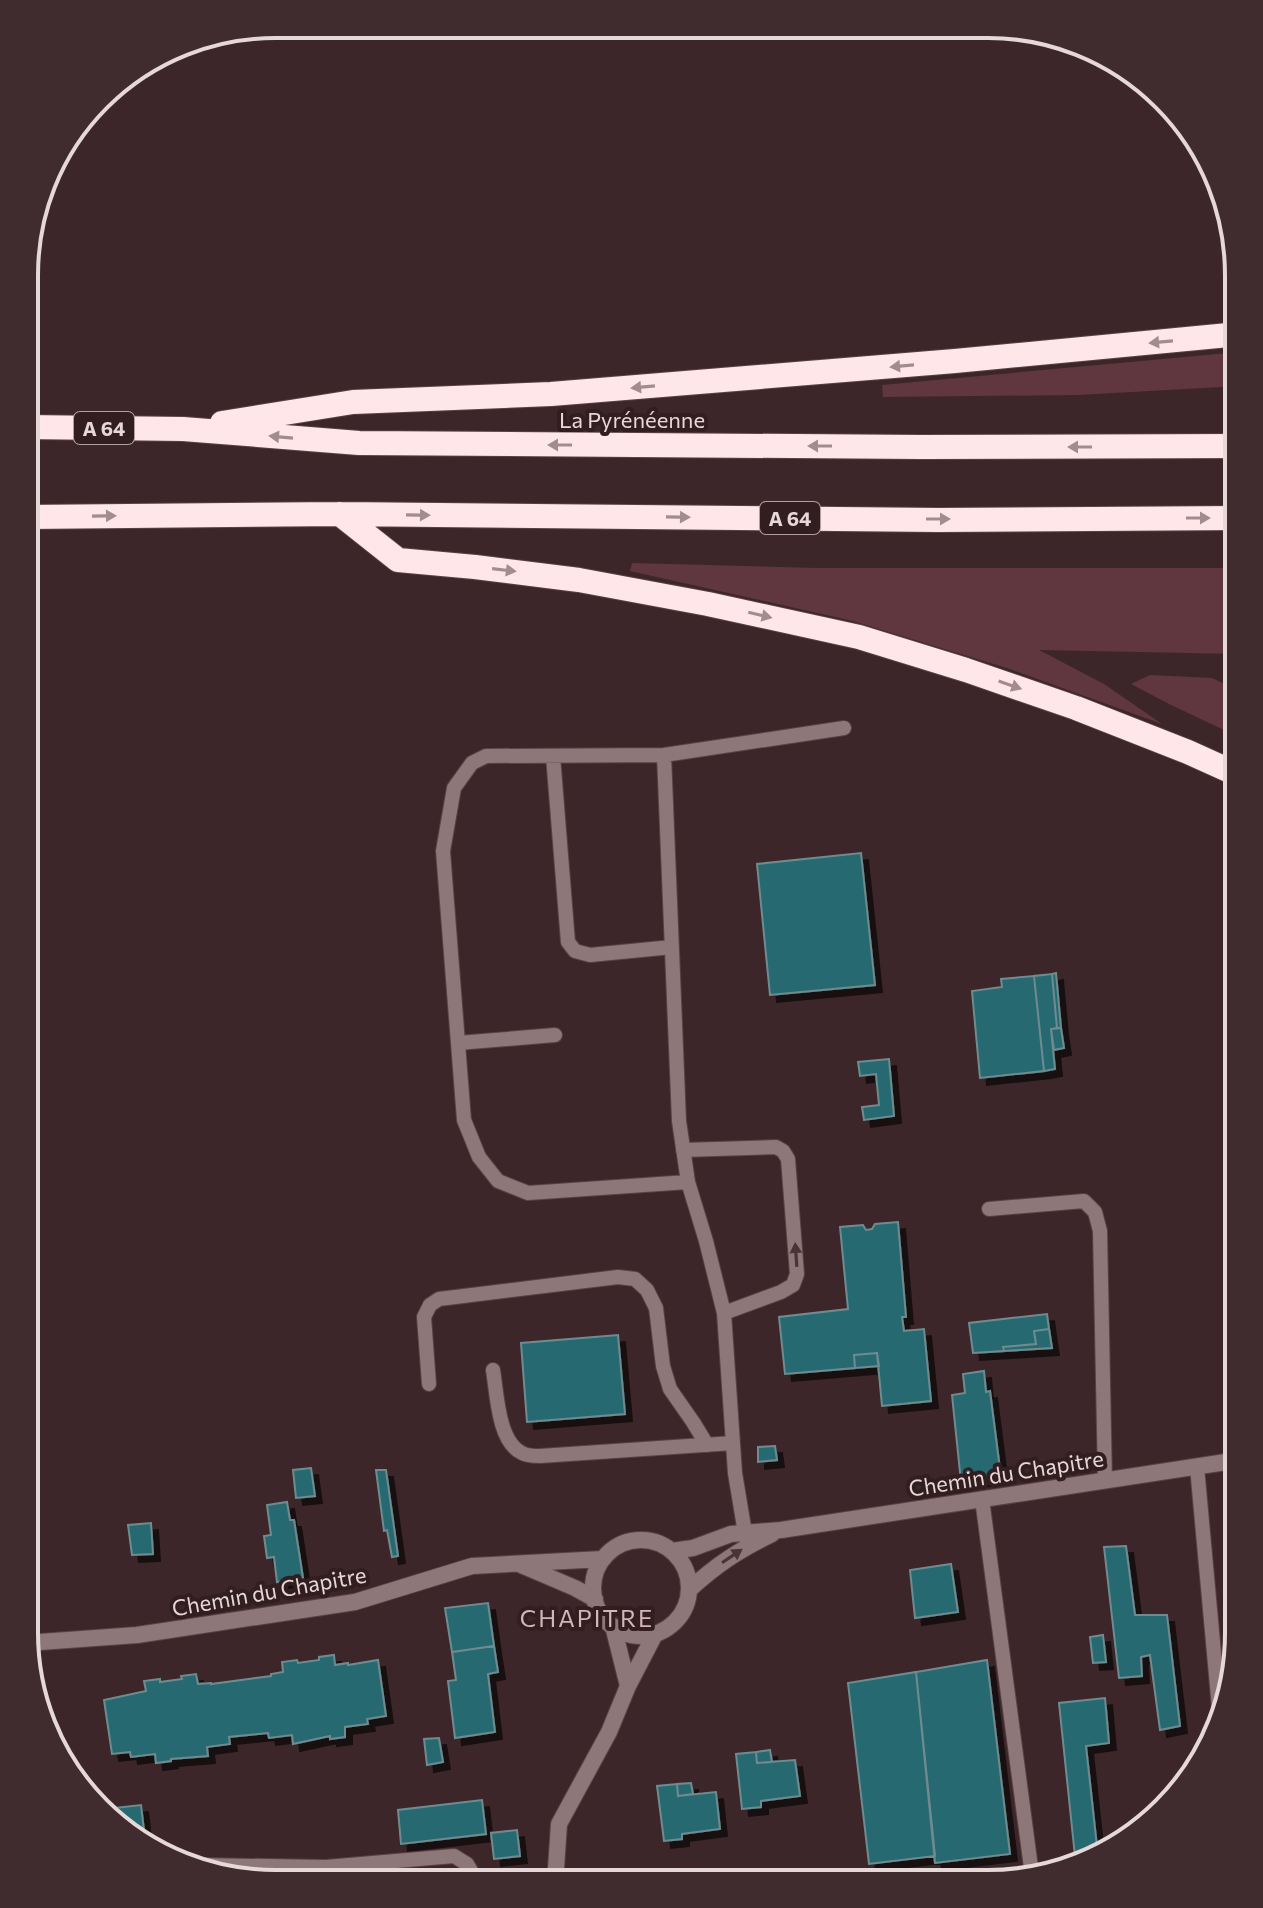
<svg xmlns="http://www.w3.org/2000/svg" width="1263" height="1908" font-family="Commissioner,sans-serif">
<style>
.green{fill:#60373e}
.building{fill:#286970;stroke:#6e8c90;stroke-width:2;filter:url(#shadow)}
.lines{fill:none;stroke-linecap:round;stroke-linejoin:round}
.service-casing{stroke:#584245;stroke-width:16}
.minor-casing{stroke:#584245;stroke-width:18}
.motorway-casing{stroke:#584245;stroke-width:26}
.service{stroke:#8e7779;stroke-width:14}
.minor{stroke:#8e7779;stroke-width:16}
.motorway{stroke:#ffe7e9;stroke-width:24}
.oneway{fill:#a38c8f}
.oneway2{fill:#493436}
.labels{text-anchor:middle;dominant-baseline:central;stroke-width:8;stroke-linejoin:round;paint-order:stroke}
.shield{fill:#321d20;stroke:#b09fa1;stroke-width:2}
.shield-label{font-size:20px;font-weight:bold;fill:#e6d7d8}
.street-label{font-size:22px;fill:#e6d7d8;stroke:#321d20}
.neighbourhood-label{font-size:24px;letter-spacing:2px;fill:#d4b6ba;stroke:#321d20}
.rim{fill:none;stroke:#e6d7d8;stroke-width:4}
</style>
<defs>
<filter id="shadow"><feDropShadow dx="7" dy="7" stdDeviation="0" flood-color="#0009"/></filter>
</defs>
<rect width="100%" height="100%" fill="#3d2629"/>
<path class="green" d="M1239,352v34l-161,9 -195,2 -1,-12z
M632,563l184,5h423v86l-200,-4 65,34 58,40 -152,-55 -157,-48 -223,-50z
M1150,675l62,3 27,13v46l-68,-32 -40,-21z"/>
<path class="building" d="M861,853l14,132 -105,10 -13,-131z
M1056,973l5,55h-4l-5,-54z
M1052,974l5,54 -6,1 4,40 -11,2 -10,-95z
M1034,976l10,95 -64,7 -8,-87 30,-4 -1,-8z
M1061,1028l3,20 -10,2 -3,-21z
M889,1059l5,57 -30,4 -2,-13 17,-2 -3,-31 -16,2 -2,-14z
M1239,1149v39l-5,1 -8,-38z
M898,1222l8,95h-4l2,14 20,-2 7,72 -49,5 -5,-53 -23,2 1,13 -70,6 -6,-57 69,-8 -8,-82 23,-2 3,5 6,-1 3,-5z
M1047,1314l2,15 -15,2 2,13 -33,3 1,4 -31,2 -4,-30z
M1049,1329l3,19 -48,3 -1,-4 33,-3 -2,-13z
M618,1335l7,79 -98,8 -6,-79z
M877,1353l2,13 -24,2 -1,-13z
M984,1371l2,21 4,-1 11,86 -40,5 -9,-87 13,-2 -2,-19z
M775,1446l2,14 -19,2v-15z
M311,1468l4,28 -19,2 -3,-28z
M376,1470h10l12,86 -6,1 -5,-27 -3,1z
M287,1502l3,18h4l9,58 -26,4 -3,-25 -7,1 -3,-22 7,-1 -4,-30z
M151,1523l2,31 -21,1 -4,-30z
M1126,1546l9,69h32l13,111 -20,4 -10,-75 -9,2 1,19 -23,2 -15,-131z
M951,1564l7,48 -43,6 -5,-48z
M488,1603l6,43 -42,6 -7,-44z
M1103,1635l3,27 -13,1 -3,-26z
M494,1646l4,26 -10,2 7,58 -40,6 -7,-57 8,-1 -4,-28z
M334,1655l1,10 13,-2v2l30,-5 8,56 -19,3 1,5 -23,3v10l-15,2v-3l-37,8 -1,-9 -23,3 -1,-5 -39,4 1,7 -23,3 1,9 -37,3v2l-15,2 -1,-9 -24,3 -1,-5 -18,2 -8,-54 42,-9 -2,-10 16,-2v3l22,-3 -1,-3 15,-2 2,10 13,-1v1l60,-8v-2l12,-2 -1,-10 15,-2 1,3 21,-3v-3z
M987,1660l23,194 -75,9 -19,-191z
M916,1672l19,184 -66,8 -21,-181z
M1105,1698l4,45 -23,3 12,110 -14,9 -8,1 -17,-163z
M439,1738l4,24 -16,3 -3,-26z
M770,1750l2,12 -15,1 -1,-11z
M756,1752l1,11 38,-3 5,36 -39,5v6l-19,2 -6,-55z
M691,1783l2,11 -15,2 -1,-12z
M677,1784l1,12 38,-4 4,37 -38,5v5l-18,2 -7,-55z
M482,1800l4,34 -85,10 -3,-34z
M141,1805l4,34h-5l-17,-7 -18,-23z
M517,1830l3,26 -26,3 -3,-26z
M797,1874l1,9h-38l-1,-5z"/>
<g class="lines">
<defs>
<path id="service" d="M664,755l-178,1 -14,7 -18,25 -11,63 21,269 15,37 19,24 30,12 160,-11
M553,756l15,186 7,9 15,4 82,-8
M458,1043l97,-8
M683,1150l93,-3 7,4 5,8 9,115 -4,11 -12,7 -57,21
M989,1209l95,-8 11,11 5,19 5,250
M493,1370c4,24 5,72 29,83 5,3 12,3 18,3l193,-13
M429,1384l-5,-67 6,-12 9,-6 179,-22 17,2 12,11 9,18 7,58 7,23 23,33 14,23
M1197,1467l22,241
M982,1499l50,376
M745,1533l-10,-60 -11,-160 -18,-72 -18,-59 -9,-61 -15,-366 180,-27
M201,1865l125,2 128,-11 13,8 11,19"/>
<path id="minor" d="M593 1588a48 48 0 1 1 96 0a48 48 0 1 1-96 0Z
M672,1551l21,-3 38,-14 50,-4 458,-70
M521,1565l54,23 20,11
M689,1590c27,-25 50,-40 83,-56
M613,1626l15,60
M26,1643l111,-8 218,-33 117,-36 131,-7
M555,1883l4,-59 50,-92 19,-46 27,-52"/>
<path id="motorway" d="M222,423l131,-21 198,-8 404,-33 284,-27
M26,427l157,2 176,14 562,4 318,-1
M340,514l58,46 77,7 104,13 129,24 151,33 107,33 110,38 112,44 51,23
M26,517l314,-3 598,6 301,-2"/>
</defs>
<use href="#service" class="service-casing"/>
<use href="#minor" class="minor-casing"/>
<use href="#motorway" class="motorway-casing"/>
<use href="#service" class="service"/>
<use href="#minor" class="minor"/>
<use href="#motorway" class="motorway"/>
</g>
<defs><path id="oneway-solid" d="M-6-.8H1V-3.2L6.5 0L1 3.2V.8H-6Z" transform="scale(2)"/></defs>
<g class="oneway">
<use href="#oneway-solid" transform="translate(1161 342) rotate(175)"/>
<use href="#oneway-solid" transform="translate(902 366) rotate(175)"/>
<use href="#oneway-solid" transform="translate(643 387) rotate(175)"/>
<use href="#oneway-solid" transform="translate(281 437) rotate(-175)"/>
<use href="#oneway-solid" transform="translate(560 445) rotate(-180)"/>
<use href="#oneway-solid" transform="translate(820 446) rotate(-180)"/>
<use href="#oneway-solid" transform="translate(1080 447) rotate(-180)"/>
<use href="#oneway-solid" transform="translate(418 515) rotate(1)"/>
<use href="#oneway-solid" transform="translate(104 516) rotate(-1)"/>
<use href="#oneway-solid" transform="translate(678 517) rotate(1)"/>
<use href="#oneway-solid" transform="translate(1198 518)"/>
<use href="#oneway-solid" transform="translate(938 519)"/>
<use href="#oneway-solid" transform="translate(504 570) rotate(7)"/>
<use href="#oneway-solid" transform="translate(760 615) rotate(13)"/>
<use href="#oneway-solid" transform="translate(1010 685) rotate(19)"/>
</g>
<g class="oneway2">
<use href="#oneway-solid" transform="translate(796 1255) rotate(-94)"/>
<use href="#oneway-solid" transform="translate(732 1556) rotate(-34)"/>
</g>
<g class="labels">
<g class="shield">
<rect x="74" y="412" width="60" height="32" rx="6"/>
<rect x="760" y="502" width="60" height="32" rx="6"/>
</g>
<g class="shield-label">
<text x="104" y="428">A 64</text>
<text x="790" y="518">A 64</text>
</g>
<g class="street-label">
<text x="632" y="419">La Pyrénéenne</text>
<text transform="translate(1006 1473) rotate(-9)">Chemin du Chapitre</text>
<text transform="translate(269 1591) rotate(-10)">Chemin du Chapitre</text>
</g>
<g class="neighbourhood-label">
<text x="587" y="1617">CHAPITRE</text>
</g>
</g>
<path d="M0 0H1263V1908H0ZM275 38H988A237 237 0 0 1 1225 275V1633A237 237 0 0 1 988 1870H275A237 237 0 0 1 38 1633V275A237 237 0 0 1 275 38Z" fill="#402c2f" fill-rule="evenodd"/>
<path class="rim" d="M275 38H988A237 237 0 0 1 1225 275V1633A237 237 0 0 1 988 1870H275A237 237 0 0 1 38 1633V275A237 237 0 0 1 275 38Z"/>
</svg>
